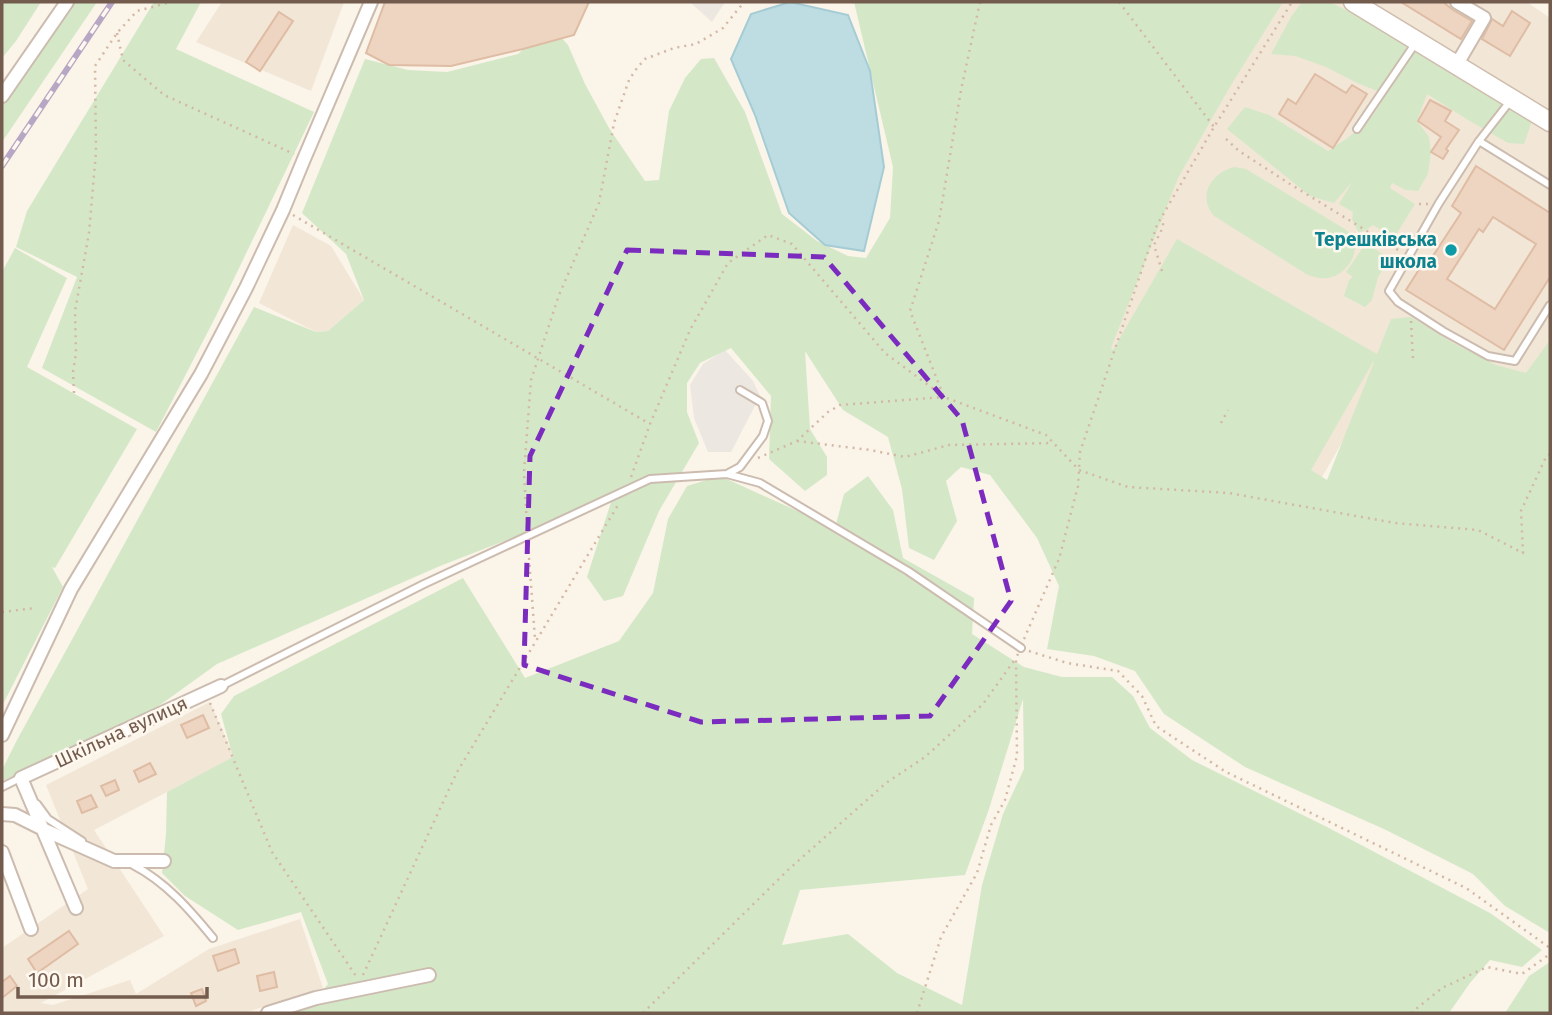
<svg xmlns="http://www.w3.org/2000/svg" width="1552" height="1015" font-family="'Fira Sans',sans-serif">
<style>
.residential{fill:#f2e6d7}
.industrial{fill:#ece7e1}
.green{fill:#d4e8c8;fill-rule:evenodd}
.water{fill:#bedde3;stroke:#a5ccd4;stroke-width:2}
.building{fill:#eed5c2;stroke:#dfbca4;stroke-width:2;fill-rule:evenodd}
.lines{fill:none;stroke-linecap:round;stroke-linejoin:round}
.lane-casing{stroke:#ccbcaf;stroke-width:10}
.street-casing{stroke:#ccbcaf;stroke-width:16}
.secondary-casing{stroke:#cfbdad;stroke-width:21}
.path{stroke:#d3b8a5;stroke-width:2.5;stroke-dasharray:2 5;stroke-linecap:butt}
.lane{stroke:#fff;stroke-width:6}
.street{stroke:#fff;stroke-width:12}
.secondary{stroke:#fff;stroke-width:18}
.rail-casing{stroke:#b7a7c4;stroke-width:6}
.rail{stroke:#fef8ef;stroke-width:3.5;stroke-dasharray:10;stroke-linecap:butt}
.marked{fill:none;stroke:#7b2cbf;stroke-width:5;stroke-dasharray:14 9;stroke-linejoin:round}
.culture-dot{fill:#0f9aa8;stroke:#fef8ef;stroke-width:2.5}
.labels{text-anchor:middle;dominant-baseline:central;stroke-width:5;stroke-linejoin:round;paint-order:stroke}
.culture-label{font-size:19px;font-weight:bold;fill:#0d838f;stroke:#fef8ef;text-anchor:end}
.street-label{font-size:19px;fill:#735c4e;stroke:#fef8ef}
</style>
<rect width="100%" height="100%" fill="#fbf4e9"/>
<path class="residential" d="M222,2h122l-33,89 -115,-49z
M1122,2h405l23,16v377l-144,-64 -92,160 -221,-134z
M293,225l38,21 33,54 -36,31 -12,1 -57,-29z
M210,702l24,55 -140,73 70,106 -123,67 12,2 77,-25 6,14 73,-45 91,-30 23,69 -79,25h-242v-65l86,-59 -42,-104z"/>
<path class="industrial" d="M690,2h35l-13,20z
M725,350l28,31 7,15 -29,56h-23l-14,-34 -4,-33 13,-21z"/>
<path class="green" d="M2,2h39l-25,39 -14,17z
M71,2h26l-95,140v-36z
M154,2h47l-25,47 138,63 -98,204 -60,116 -114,-64 35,-91 -61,-30 11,-36z
M854,2h429l-52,83 -53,93 -67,170 2,2 64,-111 200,115 14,-35 20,-2 42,26 43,22 30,8 24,-33v593l-45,-27 -32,-32 -87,-44 -141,-63 -81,-53 -29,-43 -41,-15 -47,-7 12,-63 -22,-48 -47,-63 -29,-8 -15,14 11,40 -23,39 -25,-12 -7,-59 -14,-52 -45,-27 -38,-59 5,78 17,28v18l-22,16 -36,-32 2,-63 -40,-48 -31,15 -13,20v29l12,31 -40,68 -36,85 -19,5 -17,-24 25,-78 -172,67 -223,98 -82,59 -133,58v-11l15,-30 237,-433 62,25 12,-1 36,-31 -18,-46 -44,-41 63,-154 43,11 39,2 71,-18 32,-29 18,20 17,39 24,44 36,53 14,-1 10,-69 16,-33 16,-19 13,-1 31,54 37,102 35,27 31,15 18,2 24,-40 3,-51zM1373,362h1l-47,118 -16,-10z
M1302,2h28l33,17 170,99 -9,26 -16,-1 -40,-23 -41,-26 -10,27 12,16 2,15 -3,22 -10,17 -12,-1 -14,-7 -2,5 25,16 -21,34 -21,-13 -4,3 -10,5 -7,-14 1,-7 -14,-8 13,-22 -18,21 -24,-7 -83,-67 18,-22 24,8 59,36c22,-14 48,-32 57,-57l-28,-11 -31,-16 -31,-11 -24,-2 20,-37z
M1234,167l12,2 97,59c3,2 6,4 8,7 12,17 -6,41 -23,43 -8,1 -15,-1 -22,-4l-92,-58c-17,-20 -3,-43 20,-49z
M1366,243l24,16 -12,18 -6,23 -7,7 -21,-11 5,-16 4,-3 -7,-5z
M15,248l52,30 -40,89 110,62 -82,139 -3,-1 11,20 -61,119v-434z
M720,476l115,52 9,-34 24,-18 25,34 10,48 71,40 -2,36 52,33 38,10h50l21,19 17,32 42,32 135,67 163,86 52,37 -20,17 -32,-7 -20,23 -21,30h-1156l14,-4 21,-25 -27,-72 -63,18 -53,-34 -23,-23 4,-39 1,-42 66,-35 -12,-43 13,-18 229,-118 62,100 94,-37 34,-48 15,-74 19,-33zM1023,699l1,70 -21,45 -21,71 -20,120 -65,-32 -49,-39 -66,11 18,-55 165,-15 24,-66z
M1550,962v51h-45l24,-37z"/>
<path class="water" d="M790,2l58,13 22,56 14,96 -20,84 -39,-6 -36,-32 -34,-98 -24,-56 20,-45z"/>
<path class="building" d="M385,2h204l-15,33 -51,14 -72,17 -62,-1 -23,-12z
M1401,2h42l10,8 19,11 -11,18z
M1512,11l18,12 -20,33 -28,-17 10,-20 11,7z
M279,12l14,9 -33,50 -14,-9z
M1315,74l31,19 6,-8 15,9 -34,54 -54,-34 9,-15 8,5z
M1430,100l21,11 -6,10 14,9 -13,19 2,2 -5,8 -12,-7 10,-15 -23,-16z
M1476,166l74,47v64l-46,73 -98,-60 19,-30 4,2 32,-49 -9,-7zM1493,217l43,27 -41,65 -48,-30 32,-50 4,3z
M203,715l6,13 -22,10 -6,-13z
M150,763l6,11 -17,8 -5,-11z
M115,780l4,10 -13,6 -5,-10z
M91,795l6,12 -15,6 -5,-12z
M69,931l9,13 -41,29 -9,-14z
M235,949l4,14 -21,8 -5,-15z
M274,972l3,15 -17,4 -3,-15z
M10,976l7,10 -15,12v-16z
M202,989l4,12 -10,5 -5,-13z"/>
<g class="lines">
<defs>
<path id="lane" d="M1511,100l-32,41 -40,62 -50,88 9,11 45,29 45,25 27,5 35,-56
M1357,129l60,-88
M1479,141l71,44
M740,390l22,13 6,18 -5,15 -23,31 -13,7 33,9 148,88 113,77
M221,686l203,-102 226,-105 77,-5
M2,787l18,-9
M37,804l11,15 34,22
M133,865c33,17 57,45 80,73"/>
<path id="street" d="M1457,64l27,-46 -27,-16
M2,96l65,-94
M2,735l69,-146 130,-215 45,-86 37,-78 21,-51 67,-157
M2,814l13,1 34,17 65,29h50
M2,852l29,77
M76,908l-55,-130 200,-92
M268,1013l48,-15 113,-23"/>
<path id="secondary" d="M1353,2l197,120"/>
</defs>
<use href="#lane" class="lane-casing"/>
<use href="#street" class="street-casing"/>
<use href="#secondary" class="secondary-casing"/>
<path class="path" d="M980,2l-19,88 -22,131 -29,90 34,86 102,38 33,35 49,17 101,6 166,30 83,7 45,23 -2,-42 25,-54 4,-3
M1119,2l95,125
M117,33l6,27 41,35 130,59
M1226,139l13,12 51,33 108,66
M1419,204h10
M293,215l357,209
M1162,271l-8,-26 9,-18v-9
M1411,321l2,39
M74,393l-1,-21 3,-19 -1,-42 14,-78 7,-81 -1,-86 22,-33 20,-22 34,-9
M1221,423l7,-13
M797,441l73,9 35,7 44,-12 104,-2
M758,458l39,-17 31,-29 12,-7 104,-8
M631,477l19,-53 40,-94 38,-67 40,-28 24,9 93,109 58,43
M527,527l-3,-55 7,-92 28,-85 40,-92 15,-80 15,-43 8,-12 8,-9 29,-11 22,-4 27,-16 21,-26
M528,544l7,95
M2,612l34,-4
M1024,639l35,-80 19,-73 2,-34 77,-227 57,-98 78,-125
M1029,651l38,12 51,8 24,25 14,30 70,46 240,116 84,60
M210,703l62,149 84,124
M363,975l94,-203 161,-267
M643,1013l146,-144 97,-86 39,-26 58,-53 33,-46
M917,1013l24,-76 36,-64 14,-48 14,-25 12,-44 -1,-98 2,-4
M1411,1013l31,-25 45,-21 35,7 28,-20"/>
<use href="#lane" class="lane"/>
<use href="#street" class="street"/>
<use href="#secondary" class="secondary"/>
<defs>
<path id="rail" d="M2,166l110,-164"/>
</defs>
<use href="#rail" class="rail-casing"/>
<use href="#rail" class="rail"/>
</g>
<path class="marked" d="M627,250l197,7 138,163 49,181 -81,115 -229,6 -177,-57 6,-209z"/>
<circle class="culture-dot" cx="1451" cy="250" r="7"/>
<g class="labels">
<g class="culture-label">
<text x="1437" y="239">Терешківська<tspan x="1437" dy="22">школа</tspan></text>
</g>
<g class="street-label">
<text transform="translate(121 732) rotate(-25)">Шкільна вулиця</text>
</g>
</g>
<rect width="1552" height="1015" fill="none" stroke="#735c4e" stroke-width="7"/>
<path d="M18 987v10h189v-10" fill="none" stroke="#735c4e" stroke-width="3.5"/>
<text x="28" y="987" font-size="21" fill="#735c4e" stroke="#fef8ef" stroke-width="5" paint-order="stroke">100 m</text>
</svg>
